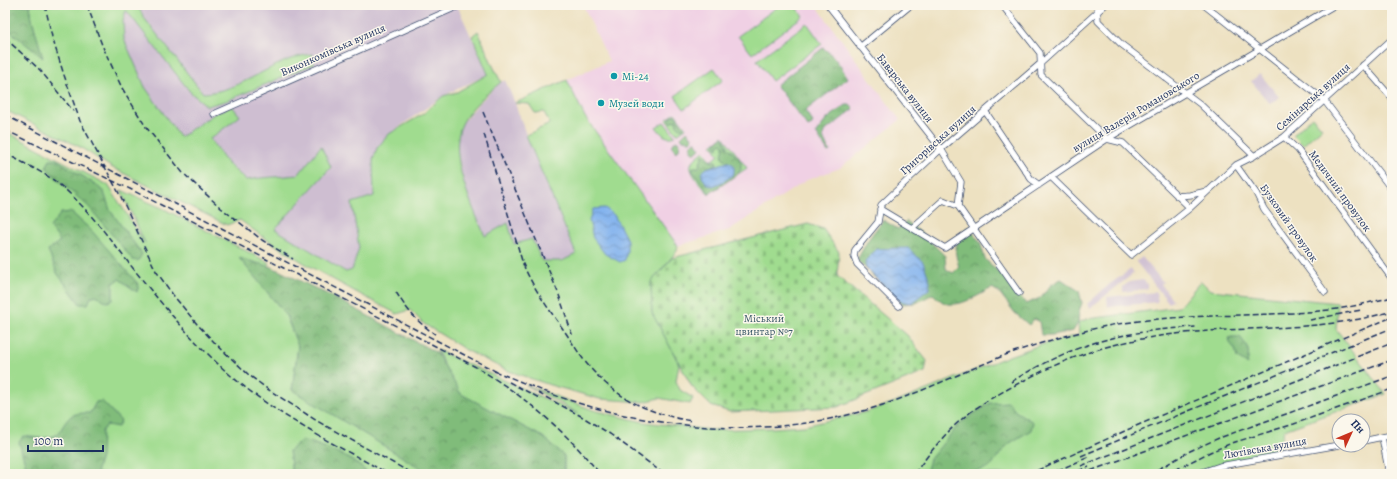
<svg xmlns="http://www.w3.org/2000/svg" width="1397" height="479" font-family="Alegreya,serif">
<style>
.built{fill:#f0d0e4}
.industrial{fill:#cebed1}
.green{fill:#a0dc8f;stroke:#5e8676}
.forest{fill:url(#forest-crowns);stroke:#4e766c}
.cemetery{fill:url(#cemetery-stones);stroke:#5e8676}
.water{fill:url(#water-waves);stroke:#4f71a6}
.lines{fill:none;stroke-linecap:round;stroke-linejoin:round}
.minor-casing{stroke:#3a4a6d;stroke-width:7}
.minor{stroke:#fff;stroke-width:5.5}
.rail{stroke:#1b2f5e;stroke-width:1.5;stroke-dasharray:6 3;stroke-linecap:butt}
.culture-dot{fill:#0f9aa8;stroke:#fbf7ec;stroke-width:1.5}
.labels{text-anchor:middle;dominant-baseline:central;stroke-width:3;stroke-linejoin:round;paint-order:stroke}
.street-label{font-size:11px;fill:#1b2f5e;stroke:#fbf7ec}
.culture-label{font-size:11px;fill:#0d838f;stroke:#fbf7ec;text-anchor:start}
.park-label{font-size:11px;fill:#3c5a6a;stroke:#fbf7ec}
</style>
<defs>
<pattern id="forest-crowns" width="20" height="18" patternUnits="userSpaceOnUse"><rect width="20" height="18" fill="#80bc7a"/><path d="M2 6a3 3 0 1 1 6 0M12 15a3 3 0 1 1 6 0" fill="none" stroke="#689967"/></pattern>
<pattern id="cemetery-stones" width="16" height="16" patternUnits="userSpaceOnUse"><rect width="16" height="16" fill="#a0dc8f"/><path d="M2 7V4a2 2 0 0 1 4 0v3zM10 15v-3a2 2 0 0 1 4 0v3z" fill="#89bd7e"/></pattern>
<pattern id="water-waves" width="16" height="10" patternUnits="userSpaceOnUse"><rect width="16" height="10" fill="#83b3ee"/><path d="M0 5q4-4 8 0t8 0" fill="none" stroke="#6a92c4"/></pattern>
</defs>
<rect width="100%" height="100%" fill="#fbf7ec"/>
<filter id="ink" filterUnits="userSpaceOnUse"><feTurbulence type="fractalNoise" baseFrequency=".025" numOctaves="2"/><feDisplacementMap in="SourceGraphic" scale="8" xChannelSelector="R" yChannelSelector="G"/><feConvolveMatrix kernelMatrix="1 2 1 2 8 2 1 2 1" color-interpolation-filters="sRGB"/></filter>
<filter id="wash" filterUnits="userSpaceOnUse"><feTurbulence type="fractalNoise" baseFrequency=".012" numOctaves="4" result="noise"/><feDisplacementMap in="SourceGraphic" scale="16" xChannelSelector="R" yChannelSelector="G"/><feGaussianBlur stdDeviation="0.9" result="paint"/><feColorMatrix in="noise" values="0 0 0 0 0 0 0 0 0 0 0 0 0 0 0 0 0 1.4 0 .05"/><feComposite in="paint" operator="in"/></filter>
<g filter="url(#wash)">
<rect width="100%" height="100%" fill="#ede1c1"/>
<path class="built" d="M583,5h233l84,115 -60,48 -33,12 -78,50 -51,16 -93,-129 -18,-37 42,-19z"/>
<path class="industrial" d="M104,5h353l31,69 -45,22 -54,38 -12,14 -4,12 1,36 -22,7 7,45 -7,22 -6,2 -100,-56 -70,-64z
M1260,74l19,23 -9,7 -19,-23z
M505,80l10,23 11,32 50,119 -14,7h-20l-28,-17 -6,-20 -23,12 -20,-47 -7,-35 -1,-11 4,-18 17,-21 22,-21z
M1142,257l21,25 -2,2 12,16 -4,3 -33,-41z
M1131,269l3,4 -44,35 -3,-4 23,-20z
M1143,280l4,4v5l-24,3v-5l6,-5z
M1156,292l2,10 -50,5 -1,-10z"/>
<path class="green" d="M30,5h107l8,14 58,74c40,-1 71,-36 110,-39l1,10 -88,37 -19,5 -16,-13 -65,-83 -3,11 1,18 21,48 35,50 34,-23 18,-8 8,10 -30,23 17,24 19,17c17,-3 34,-3 52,-5l23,-29 10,21 -56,62 71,43 6,-2 7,-22 -7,-45 22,-7 -1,-36 4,-12 12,-14 34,-20 20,-18 14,-4 31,-18 -16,-38 6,-5 15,35 8,16c-14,12 -31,25 -39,42 -15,30 11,84 23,112l23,-13 6,21 18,-5 10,22h20l14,-7 -50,-119 24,-11 -6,-12 -9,1 -6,-9 -14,-1 52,-23 18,37 93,129 -1,5 -26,31 1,30 27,52 -3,17 4,9 13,8 -3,6 -31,-6 -15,4 -44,-3 -50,-14 -44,-15 -40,-20 -42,-26 -14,-14 -13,4c-54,-29 -109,-57 -157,-94l-13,5 -116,-58 -31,-20 -75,-37v-89l33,21 -6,-23z
M780,5h14l9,11 -51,38 -14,-18z
M807,23l15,21 -50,37 -15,-21z
M714,68l9,12 -39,29 -9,-13z
M675,113l11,15 -9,6 -11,-14z
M1312,117l10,11 -19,17 -10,-10z
M664,122l11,14c-10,4 -13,-2 -19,-9z
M5,131l103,54 37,58 -24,-53 41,18 106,54 17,51 13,33 -6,44 143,84h-430z
M723,136l24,32 -38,26c-6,-7 -23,-23 -17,-32 3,-4 8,-8 12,-11l8,10 7,-6 -7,-10z
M1201,281l9,9 128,13 -2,26 50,65 -102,36 -4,18 -84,26h-632v-18l-103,-62 -13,-21 -11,-23 142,64 -17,-10 -36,-19 67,25 50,12 69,8 61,-2 31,-2 62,-14 41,-14 102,-42 31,-11 39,-10 -1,-12 9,-4 92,-12z"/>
<path class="forest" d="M5,5h25l2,14 11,39 -38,-31z
M823,48c11,7 18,19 25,30l-43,33 8,11 -1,3 -4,2 -32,-42z
M846,105h4l4,4 -30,23c-3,6 3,13 6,19l-2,1 -12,-19 11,-14z
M675,115l9,13 -3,1 -4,-4 -2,-5 -5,3 -1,-2 2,-4z
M687,131l6,8 -3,2 -7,-1 -2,-3z
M723,137l5,10 11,12 2,4v6l-3,5 -29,19 -17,-23 1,-3h6l4,-13 9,8 4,-1 1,3 -10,4 6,18 18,-10 -3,-14 -6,-5 2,-12 -2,-2 -4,2v4l-4,-2 4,-7z
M677,140l3,4 -1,5 -2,3 -6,-7z
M695,141l5,8 -6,5 -3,-4v-5z
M50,160h7l38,24 9,8 6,18 32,44 -4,7 -5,-1 -44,-53 -31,-27 -12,-13z
M71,212l20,18 48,55 -2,7 -18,-13 -6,5v16l-6,2 -11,-7 -5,2 -3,7h-8l-23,-31 -9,-23 12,-9 -10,-14 11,-14z
M883,220l15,9 8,-8 18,14 21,21 1,13 7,4 6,-6c-6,-21 -5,-23 9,-40l12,15 5,17 18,17 23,28 14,-6 11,-13 10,-6 18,12 3,12 -3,8 -1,12 -5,8 -21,4h-11l-2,-14 -5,-2 -5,6 -14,-12 -16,-21 -7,-4c-12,6 -35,22 -49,14 -3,-2 -7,-5 -10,-8l-17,9 -15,1 -44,-44 11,-20z
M239,258l33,9 65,32 100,54 24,41 82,43 21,19v18h-134l-138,-84 6,-44 -12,-31z
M1231,337h9c9,11 10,13 7,27l-10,-6 -2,-9 -5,-6 -1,-5z
M102,401l19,20 -3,6 -11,-2 -5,6 -1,26 -4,13 2,4h-71l-9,-32 5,-6c10,2 30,4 36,-5 3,-5 6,-11 11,-15 5,-3 13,-3 19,-3l6,-11z
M1009,402l6,9 18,11 -2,8 -21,13 -6,6 -14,18 -21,7h-37l-5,-4 3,-11 29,-35 31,-21z
M302,440c24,7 49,16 67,34h-77l-3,-23z"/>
<path class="cemetery" d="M808,224l15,5 16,23 -2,24 70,59 20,26 -2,11 -88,35 -107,5 -19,-6 -19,-19 -40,-74 -1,-31 21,-24z"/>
<path class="water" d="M728,162l6,3v7l-3,4 -7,5 -11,5 -5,-1 -6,-8v-5l5,-4z
M605,208l9,7 13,25v11l-2,9 -5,2 -15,-8 -12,-16 -4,-18 4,-11z
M908,248l15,14 7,20 -1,7 -18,14 -11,-2 -34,-33 -1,-7 12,-12z"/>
</g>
<g filter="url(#ink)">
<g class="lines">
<defs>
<path id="minor" d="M828,5l113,144 20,33 -3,24 61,87
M1002,5l38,48 1,22 66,64 16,4 67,65
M1097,5l1,16 23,23 79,60 54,52
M1204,5l120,95 68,90
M860,47l51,-42
M1363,65l29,33
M985,111l46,68 8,6
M214,114l247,-109
M1284,137l14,13 94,129
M1236,165l20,28 8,16 61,83
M1051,177l80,78 59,-47 46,-43 18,-9 30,-19 108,-98
M1177,196l13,-1 17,-4
M880,209l65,39 162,-109 228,-134
M912,228l31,-28 15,6
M899,306l-42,-42 -3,-8 1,-6 23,-28 3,-17 60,-56 100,-86 64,-58
M1382,437l7,37
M1363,441l29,-6
M1196,474l24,-8 119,-21"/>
</defs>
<use href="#minor" class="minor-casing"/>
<use href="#minor" class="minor"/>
<path class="rail" d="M45,5l7,32 12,38 16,46 41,76 35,74 17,24 24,29 18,19 34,32 17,13 51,33 96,53
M87,5l15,40 20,43 24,39 37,46 38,35 41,32 31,19
M5,38l35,32 34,42
M483,112l76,183 14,42
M5,115l494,258
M5,130l127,60 342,176c48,28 91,64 126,108
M484,134l39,130c10,24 25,44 40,65 8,11 15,24 24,35 29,35 61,49 104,57
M5,153c16,9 34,17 50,28 27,21 48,49 69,76 28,35 56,70 89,102 50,50 115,82 176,115
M396,292c10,17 22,31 39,42
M1310,320l51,-10
M494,371c26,10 52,22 78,30 97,31 200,37 298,8 47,-14 92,-37 138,-55 29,-10 59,-19 89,-26 73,-16 148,-10 222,-17 25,-2 49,-8 73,-14
M509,382l32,17
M1011,382c62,-39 115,-52 187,-55
M538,393l43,23 29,18 54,40
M1081,456l105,-44 206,-84
M1081,466l311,-123
M914,474c15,-20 29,-39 48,-55 19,-16 40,-27 61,-38 19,-10 38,-19 58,-26 41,-15 85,-21 128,-24 61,-4 124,-2 183,-20
M1029,474l107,-48 256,-109
M1049,474l40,-17
M1070,474l19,-7
M1082,474l310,-114
M1150,474l40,-23 29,-13 173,-62
M1167,474l43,-22 22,-9 62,-19 98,-35"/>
</g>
</g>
<g class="culture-dot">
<circle cx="614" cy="76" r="4"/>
<circle cx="601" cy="103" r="4"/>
</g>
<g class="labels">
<g class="street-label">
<text transform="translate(333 50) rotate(-24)">Виконкомівська вулиця</text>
<text transform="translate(905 88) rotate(52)">Баварська вулиця</text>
<text transform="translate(1313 97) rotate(-42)">Семінарська вулиця</text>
<text transform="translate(1136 112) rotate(-31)">вулиця Валерія Романовського</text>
<text transform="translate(938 140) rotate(-42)">Григорівська вулиця</text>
<text transform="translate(1340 191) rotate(54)">Медичний провулок</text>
<text transform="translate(1289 223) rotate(55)">Бузковий провулок</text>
<text transform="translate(1265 448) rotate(-10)">Лютівська вулиця</text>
</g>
<g class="culture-label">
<text x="622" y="76">Мі-24</text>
<text x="609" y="103">Музей води</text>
</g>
<g class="park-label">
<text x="764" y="318">Міський<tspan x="764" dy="13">цвинтар №7</tspan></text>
</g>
</g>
<rect width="1397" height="479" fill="none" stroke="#fbf7ec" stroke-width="20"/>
<g transform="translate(1351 433) rotate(46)"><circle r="19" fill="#fbf7ec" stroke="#a1a7b3"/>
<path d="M0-3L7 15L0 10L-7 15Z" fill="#c8321e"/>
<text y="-6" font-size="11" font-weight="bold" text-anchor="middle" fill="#1b2f5e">Пн</text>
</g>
<path d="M28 445v6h75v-6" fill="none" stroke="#1b2f5e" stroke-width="2"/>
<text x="34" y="445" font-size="12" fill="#1b2f5e" stroke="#fbf7ec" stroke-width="3" paint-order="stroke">100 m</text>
</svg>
